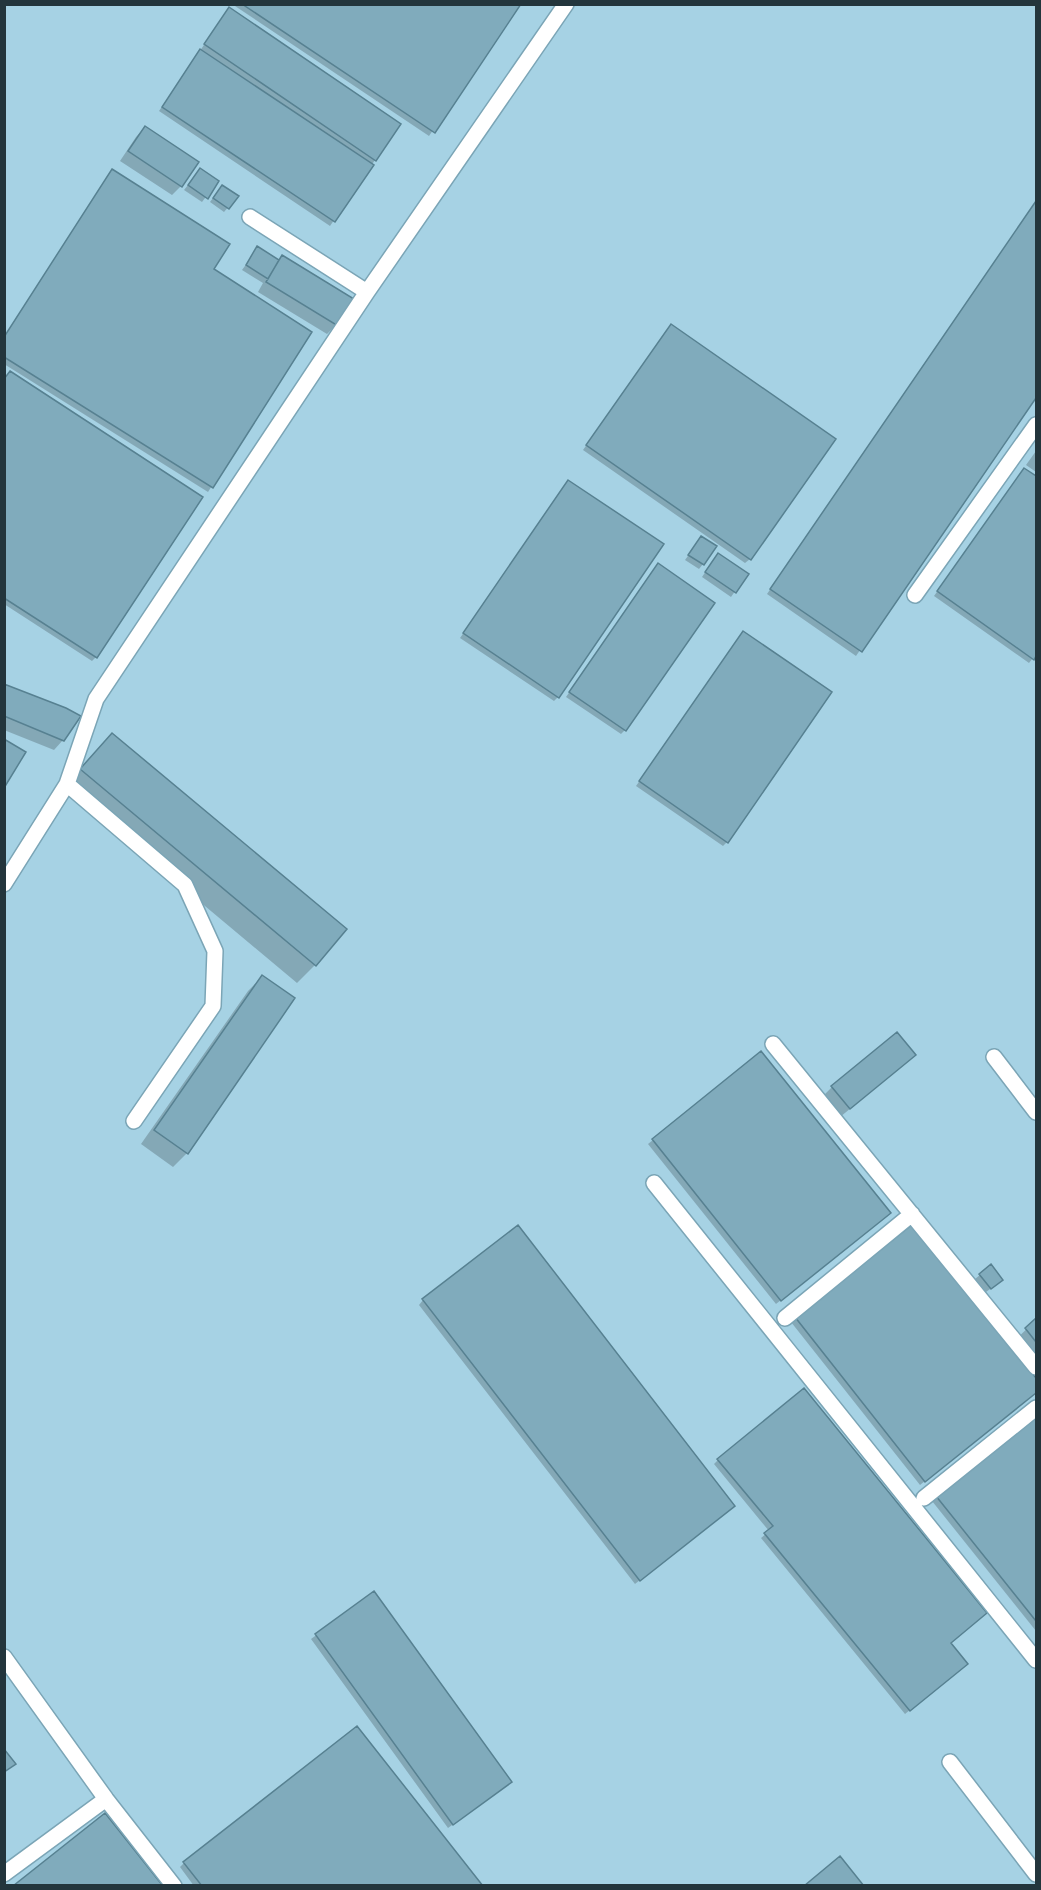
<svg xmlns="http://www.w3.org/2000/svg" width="1041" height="1890" font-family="Jost,sans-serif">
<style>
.shadow{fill:#0003}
.building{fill:#80abbc;stroke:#578191;stroke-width:1.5}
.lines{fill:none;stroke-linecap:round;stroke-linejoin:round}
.service-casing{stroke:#7ba5b6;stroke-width:18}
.service{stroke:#fff;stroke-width:15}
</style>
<rect width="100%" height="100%" fill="#a6d2e4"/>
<path class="shadow" d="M232,4h287l-90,132z
M225,14l150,146 -45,66 -171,-115z
M145,127l36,59 -9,9 -52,-34 16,-24z
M112,171l100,99 98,62 -102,160 -204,-128v-27z
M196,175l21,7 -15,20 -18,-12z
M218,191l19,6 -13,15 -14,-10z
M1036,202v193l-180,261 -89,-62z
M258,248l21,13 57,64 -9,9 -69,-42 5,-9 -21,-13z
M667,330l83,229 -5,4 -162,-113z
M4,379l92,278 -4,4 -88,-57z
M1036,451v21l-10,-7z
M1024,470l12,8v176l-7,9 -95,-67z
M568,481l-10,216 -4,4 -94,-63z
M701,538l2,26 -4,5 -14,-9z
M714,559l33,15 -16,23 -29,-20z
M658,565l-33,165 -4,4 -55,-37z
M739,637l-12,205 -4,4 -87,-60z
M4,686l59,54 -9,10 -50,-20z
M112,735l203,230 -18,18 -233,-195z
M262,977l-75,176 -14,14 -32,-23 107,-153z
M905,1064l-65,53 -17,-21 9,-9z
M653,1140l232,77 -109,87 -128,-160z
M914,1225l122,155v13l-116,92 -129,-163z
M991,1266l6,18 -11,8 -11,-13z
M423,1300l310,206 -98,78 -216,-279z
M1036,1320v37l-24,-14z
M1036,1417v214l-104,-130z
M718,1460l231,183 13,25 -57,46 -144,-176 8,-7 -55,-67z
M374,1593l132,193 -58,42 -137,-189z
M184,1863l297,23h-287l-14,-19z"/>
<path class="building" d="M242,4h279l-86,129z
M229,7l172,117 -25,37 -172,-117z
M200,49l174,116 -39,57 -173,-115z
M145,126l54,36 -17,25 -54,-36z
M200,168l19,13 -11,18 -20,-14z
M112,169l118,75 -16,25 98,63 -99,156 -209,-131v-20z
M222,185l17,11 -10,13 -16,-11z
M1036,201v197l-174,254 -92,-63z
M257,246l22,14 -11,19 -22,-14z
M282,255l72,44 -16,27 -72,-44z
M671,324l165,115 -85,121 -165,-115z
M10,371l193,126 -106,161 -93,-60v-219z
M1024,468l12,8v180l-2,4 -97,-69z
M568,480l96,64 -105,154 -96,-65z
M701,536l16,10 -13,19 -16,-10z
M718,553l31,21 -13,19 -31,-21z
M658,563l57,40 -89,128 -57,-39z
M743,631l89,61 -104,151 -89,-62z
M4,684l62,24 15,8 -17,25 -60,-25z
M112,733l235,196 -31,37 -236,-197z
M4,739l22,13 -22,36z
M262,975l33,23 -107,156 -34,-24z
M897,1032l19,23 -66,54 -19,-23z
M761,1051l130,162 -110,88 -129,-162z
M914,1223l122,155v15l-111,89 -130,-165z
M518,1225l217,281 -95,75 -218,-282z
M991,1264l12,16 -12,9 -12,-15z
M1036,1318v24l-11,-14z
M804,1388l183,225 -36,30 17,21 -58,47 -146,-178 9,-7 -56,-67z
M1036,1415v206l-100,-125z
M374,1591l138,191 -59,43 -138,-191z
M357,1726l126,160h-281l-19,-24z
M4,1749l12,15 -12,8z
M105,1813l58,73h-150z
M840,1856l24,30h-60z"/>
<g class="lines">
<defs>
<path id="service" d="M250,217l117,75
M915,595l121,-170
M4,884l63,-100
M773,1044l263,323
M994,1057l42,55
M134,1121l79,-115 2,-55 -30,-66 -118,-101 29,-85 271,-407 199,-288
M654,1183l382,477
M785,1318l127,-104
M924,1498l112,-90
M4,1657l102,142 68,87
M950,1762l86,112
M4,1874l102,-75"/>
</defs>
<use href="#service" class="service-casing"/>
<use href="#service" class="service"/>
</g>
<rect width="1041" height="1890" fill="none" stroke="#23353c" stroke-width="12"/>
</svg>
